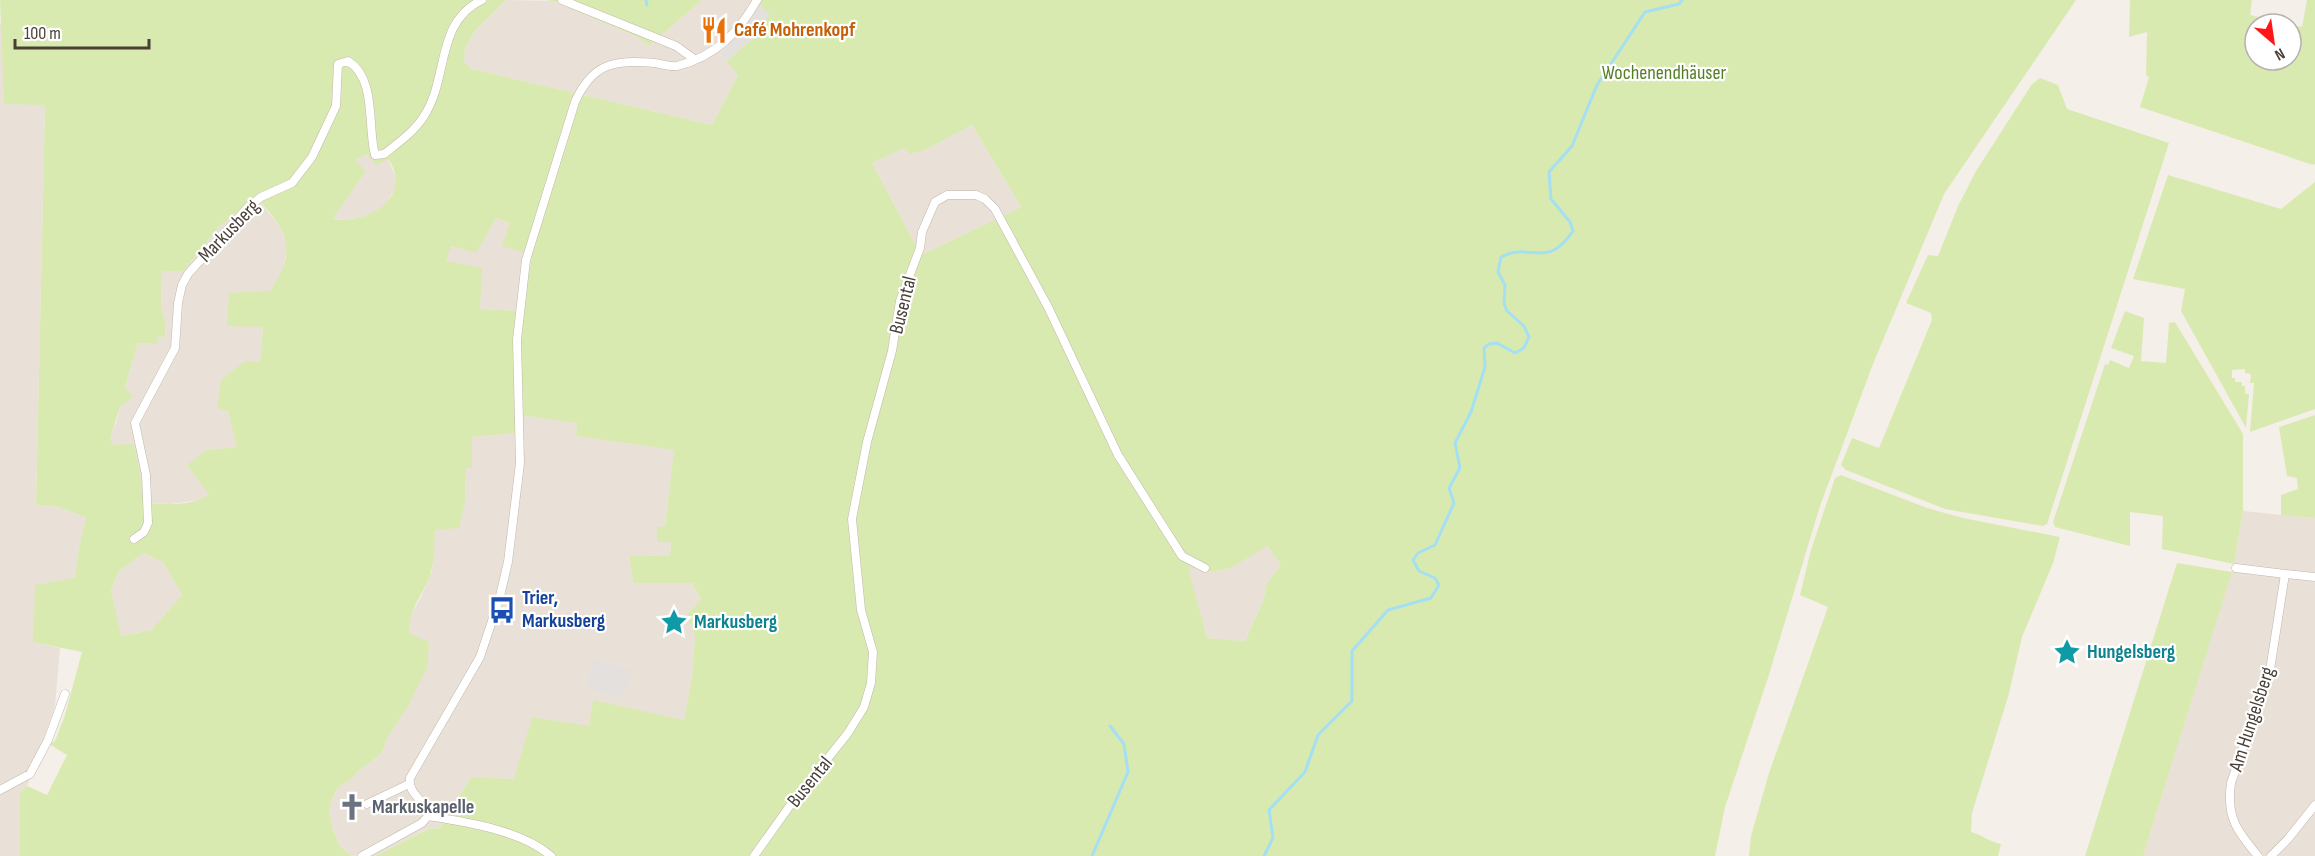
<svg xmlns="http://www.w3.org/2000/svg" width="2315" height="856" font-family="'Sofia Sans Condensed',sans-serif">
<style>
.residential{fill:#e9e1d7}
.green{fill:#d9eab0;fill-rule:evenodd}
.parking{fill:#e3e0de}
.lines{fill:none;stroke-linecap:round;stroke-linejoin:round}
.stream{stroke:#a4dff3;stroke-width:3}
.street-casing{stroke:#c1b6ab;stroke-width:9}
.street{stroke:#fff;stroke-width:8}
.labels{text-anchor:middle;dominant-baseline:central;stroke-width:4.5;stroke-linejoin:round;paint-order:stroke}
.food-label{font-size:20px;font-weight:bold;fill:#c56008;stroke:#fff;text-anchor:start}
.park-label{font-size:20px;fill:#557e27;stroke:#fff}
.street-label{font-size:20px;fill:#493f37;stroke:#fff}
.transit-label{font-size:20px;font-weight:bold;fill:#164399;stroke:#fff;text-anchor:start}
.culture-label{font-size:20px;font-weight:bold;fill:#0d838f;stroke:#fff;text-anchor:start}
.worship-label{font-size:20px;font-weight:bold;fill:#5b616d;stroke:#fff;text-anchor:start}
</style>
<rect width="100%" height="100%" fill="#f5efe9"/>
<path class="residential" d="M506,0l47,1 84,36 12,9 53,-46h50l7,4 -39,50 18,21 -26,50 -240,-56 -8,-7 1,-14 10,-17z
M0,23l45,81 -9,400 16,1 34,12 -7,30 -4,31 -42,64 27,6 -5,58 -28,80 -7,6v64h-20z
M972,125l49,82 -100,48 -49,-92 33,-16 20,3z
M367,154l21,5 9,21 -2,9 -13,20 -23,9 -28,2 34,-48 -10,-12z
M256,197l22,27 10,21 -6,28 -12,18 -7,35 -3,37 -15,-2 -17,50 10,36 -32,3 4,44 -9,6 -30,4 -25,-1 -12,-58h-20l-4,-6 7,-19 8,-33 13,-44 18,1 1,-8 8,2 1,-14 -5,-16 1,-37 21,-1 36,-43z
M496,218l14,5 22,32 -9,56 -43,-2 -34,-48 4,-15 26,6z
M516,415l62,8 -2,13 98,14 -9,76 -8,2v14h14l-1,14 -41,-1 4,28h59l9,18 -14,13 8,24 -3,38 -8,44 -91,-19 -4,25 -75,53 -43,-2 -31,51 -13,1 -52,27 -25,-1 -10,-9 -7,-16 -4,-19 2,-9 7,-15 14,-8 5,-7 25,-19 4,-13 21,-32 1,-88 13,-23 11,-26 3,-41 30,-28 1,-34h6v-31l44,-4z
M2243,511l72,7v338h-172l91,-292z
M1266,545l15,20 -14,18 -4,18 -18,40 -38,-3 -20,-72 24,6 20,-4z
M143,553l20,9 19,33 -31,35 -31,6 -9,-46 8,-19z"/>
<path class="green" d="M0,0h506l-31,31 -10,17 -1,14 8,7 240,56 26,-50 -12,-14 37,-31 -4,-26 -7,-4h1324l-132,194 -71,170 -53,142 -53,175 -42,126 -10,49h-1340l53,-27 12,-1 31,-51 43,2 18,-62 57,9 4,-26 91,20 8,-44 3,-38 -8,-24 14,-14 -9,-17h-59l-4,-28 41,1 1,-14h-14v-15l8,-1 9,-76 -98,-14 1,-13 -60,-8 -1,18 -44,4v31h-6l-1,34 -6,26 -24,2c-1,14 0,30 -4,42 -6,21 -24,39 -22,61l20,9 -2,26 -20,40 -21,32 -4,13 -25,19 -5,7 -14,8 -7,15 -2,9 4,19 7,16 10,9 10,1h-340v-64l7,-6 20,9 20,-40 -18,-11 6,-3 10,-26 17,-63 -49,-10 2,-57 40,-7 4,-31 7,-30 -34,-12h-16l9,-400 -41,-1zM972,125l49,82 -100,48 -49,-92 32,-15 6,6 15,-4zM367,154l9,11 12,-6c19,26 0,50 -27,58 -9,3 -20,2 -29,3l34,-49 -11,-11zM256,197c31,34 43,52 14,94l-41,2 -2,33 36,1 -3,35 -15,-1 -24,19 -4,28 11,3 9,36 -31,3 -19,15 22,29c-16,13 -43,10 -63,9l-12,-59 -20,1 -4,-6 10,-32 13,-10 -8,-10 13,-44 19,1v-8l8,2 1,-14 -5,-16 1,-37h21l36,-44zM496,218l14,5 -8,23 30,9 -9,56 -43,-2 2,-41 -36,-7 5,-15 25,7zM1267,546l14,19 -14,18 -4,18 -18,40 -38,-3 -19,-71 23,5 20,-4zM143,553l20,9 19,33 -31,35 -30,6 -10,-46 8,-19z
M544,0h158l-53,46 -12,-9 -84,-36z
M2130,0h122l-2,15 37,9h-32v36h36v-35l11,2 5,-27h8v164l-2,1 -173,-58 9,-30 -3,-2 1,-43 -18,5z
M2040,78l18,7 9,24 102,34 -122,381 -4,2 -98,-17 -99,-39 -5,-5 11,-27 27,10 53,-128 -1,-7 -25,-10 22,-48 10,1 20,-50 18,-35 56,-87z
M2168,175l113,34 34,-27v227l-65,23 4,-49h-4l1,-9 -6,-1v-4l-13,1v8h3v4h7v4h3v8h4l-3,34 -65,-117 4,-22 -52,-10z
M2125,311l19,7 -3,43 25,2 3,-40 6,-1 68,112v77l-9,53 -72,-15 1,-33 -33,-4v34l-75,-19 -2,-5 52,-158 3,1 2,-5 19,8 5,-12 -23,-8z
M2315,415v103l-34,-3v-20l17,-6 -1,-11 -10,-2 -8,-49z
M1841,475l86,33 36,10 97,19 -7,26 -31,74 -14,60 -36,116 -1,19c11,3 19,10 30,12l-3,12h-249l2,-20 18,-63 59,-166 -28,-12 11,-45 24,-72z
M2177,563l55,9 -89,284h-58z"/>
<path class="parking" d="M759,4l11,11 -8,8 1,7 -37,31 -6,-7z
M594,659l38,11 -9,29 -37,-11z"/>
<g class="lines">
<path class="stream" d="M646,0l1,5
M1092,856l36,-84 -4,-28 -14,-18
M1264,856l9,-18 -4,-28 36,-38 13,-37 34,-34v-50l36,-41 43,-12 8,-13 -4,-7 -16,-7 -6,-11 5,-7 17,-8 19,-42 -5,-15 11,-20 -5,-25 16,-31 14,-45 -1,-19 5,-4 8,-1 18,10 9,-5 5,-11 -5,-11 -17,-15 -3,-7 1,-19 -7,-13 3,-15c31,-16 45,14 72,-26l-3,-9 -19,-23 -2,-27 23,-26 25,-61 48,-73 34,-8 3,-4"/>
<defs>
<path id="street" d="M562,0l114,46 18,13
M134,539l10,-7 4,-9 -2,-48 -11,-52 40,-75 3,-45 4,-18 6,-11 60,-67 13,-10 31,-14 20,-26 24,-51 2,-42 10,-3c29,18 19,65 27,94l9,-1c14,-11 31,-23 40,-38 25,-38 11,-94 58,-116
M2236,568l49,6 -15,96 -39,113c-5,34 6,48 27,73
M2285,574l30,3
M0,790l30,-16 18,-34 17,-46
M367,804l42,-20
M428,816c-1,-15 -21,-22 -18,-38l70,-121 19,-57 9,-38 12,-99 -3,-123 9,-80 49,-158c18,-40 40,-42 79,-39 8,1 16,4 23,3 38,-9 62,-34 80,-66
M428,816c38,6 93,14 123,40
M362,856l60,-33 6,-7
M754,856l35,-49 59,-74 16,-26 7,-24 2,-31 -12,-42 -9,-91 15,-77 25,-91 8,-50 20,-53 2,-16 13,-30 12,-7h29l9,4 10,10 53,98 70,148 64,101 23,12
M2271,856l17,-17 27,-34"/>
</defs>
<use href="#street" class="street-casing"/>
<use href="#street" class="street"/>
</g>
<defs>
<symbol id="restaurant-bare" viewBox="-9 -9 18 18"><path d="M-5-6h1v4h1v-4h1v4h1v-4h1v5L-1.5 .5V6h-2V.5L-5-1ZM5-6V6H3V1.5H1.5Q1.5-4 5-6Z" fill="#e8710a" stroke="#fff" stroke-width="2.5" paint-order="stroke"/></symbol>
<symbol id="bus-bare" viewBox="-9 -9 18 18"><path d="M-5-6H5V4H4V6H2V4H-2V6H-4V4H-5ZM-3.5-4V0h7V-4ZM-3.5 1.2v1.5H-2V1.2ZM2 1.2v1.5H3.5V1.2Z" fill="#1a4fb4" stroke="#fff" stroke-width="2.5" paint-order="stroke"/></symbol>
<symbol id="sight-bare" viewBox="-9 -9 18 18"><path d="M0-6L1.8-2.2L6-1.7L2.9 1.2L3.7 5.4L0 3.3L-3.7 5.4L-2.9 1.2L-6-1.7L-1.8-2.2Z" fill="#0f9aa8" stroke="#fff" stroke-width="2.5" paint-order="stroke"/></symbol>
<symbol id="church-bare" viewBox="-9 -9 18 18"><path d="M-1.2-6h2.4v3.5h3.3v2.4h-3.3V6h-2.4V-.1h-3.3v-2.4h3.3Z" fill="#6b7280" stroke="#fff" stroke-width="2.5" paint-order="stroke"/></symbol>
</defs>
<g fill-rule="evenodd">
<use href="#restaurant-bare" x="695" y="11" width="38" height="38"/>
<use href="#bus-bare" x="483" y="591" width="38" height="38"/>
<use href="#sight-bare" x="655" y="603" width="38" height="38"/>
<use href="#sight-bare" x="2048" y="633" width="38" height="38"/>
<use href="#church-bare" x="333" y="788" width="38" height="38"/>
</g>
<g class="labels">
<g class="food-label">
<text x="734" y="30">Café Mohrenkopf</text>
</g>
<g class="park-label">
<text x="1664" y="73">Wochenendhäuser</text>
</g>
<g class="street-label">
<text transform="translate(229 231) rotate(-46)">Markusberg</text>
<text transform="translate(903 305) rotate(-76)">Busental</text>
<text transform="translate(2252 719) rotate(-72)">Am Hungelsberg</text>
<text transform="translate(810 782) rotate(-51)">Busental</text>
</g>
<g class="transit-label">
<text x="522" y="598">Trier,<tspan x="522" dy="23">Markusberg</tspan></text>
</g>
<g class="culture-label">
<text x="694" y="622">Markusberg</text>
<text x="2087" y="652">Hungelsberg</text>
</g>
<g class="worship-label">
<text x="372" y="807">Markuskapelle</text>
</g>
</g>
<g transform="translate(2273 42) rotate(151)"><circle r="28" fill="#ffffff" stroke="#b6b2af" stroke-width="1.5"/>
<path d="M0-4.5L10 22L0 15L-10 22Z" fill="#ff1617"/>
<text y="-9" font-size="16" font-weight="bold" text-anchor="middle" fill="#493f37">N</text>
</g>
<path d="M15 39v9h134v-9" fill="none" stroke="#493f37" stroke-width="3"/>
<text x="24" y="39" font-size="18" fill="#493f37" stroke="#ffffff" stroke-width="4.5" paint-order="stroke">100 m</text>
</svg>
